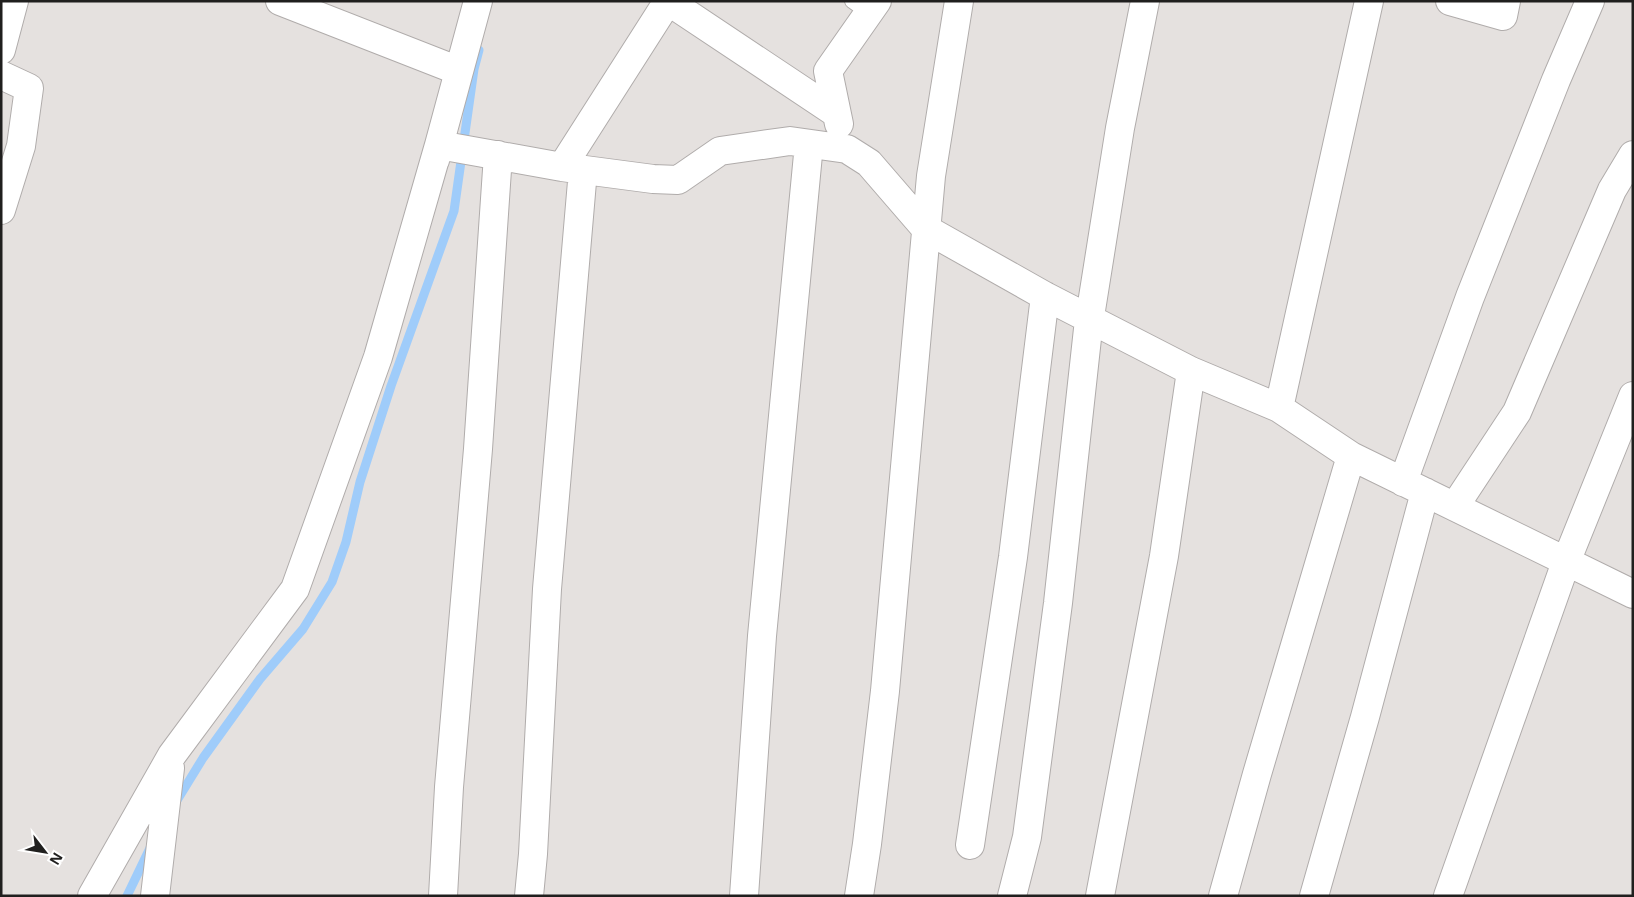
<svg xmlns="http://www.w3.org/2000/svg" width="1634" height="897" font-family="'Noto Sans',sans-serif">
<style>
.lines{fill:none;stroke-linecap:round;stroke-linejoin:round}
.stream{stroke:#9fccfa;stroke-width:9}
.lane-casing{stroke:#b0acab;stroke-width:16}
.street-casing{stroke:#b0acab;stroke-width:30}
.lane{stroke:#fff;stroke-width:14}
.street{stroke:#fff;stroke-width:28}
</style>
<rect width="100%" height="100%" fill="#e5e1df"/>
<g class="lines">
<path class="stream" d="M176,802l27,-44 57,-79 43,-50 29,-47 14,-40 14,-60 31,-96 63,-175 20,-142 5,-19
M127,896l24,-50"/>
<defs>
<path id="lane" d="M852,1l17,12"/>
<path id="street" d="M280,1l179,70
M668,1l168,112
M1450,1l53,15 3,-15
M1,50l13,-49
M1,75l28,13 -8,58 -20,64
M839,124l-11,-53 49,-70
M435,160l43,-159
M562,167l106,-166
M1351,456l282,138
M1403,482l67,-185 86,-217 34,-79
M1455,506l62,-94 95,-222 21,-35
M970,845l43,-288 32,-261
M92,896l80,-141 123,-166 83,-232 61,-212 123,22 91,12 25,1 42,-29 70,-10 57,8 22,14 57,66 119,67 146,75 88,37 90,-407
M155,896l15,-128
M443,896l6,-109 29,-338 20,-294
M529,896l4,-42 14,-265 36,-419
M744,896l18,-260 47,-492
M859,896l8,-52 18,-153 46,-515 28,-175
M1012,896l15,-59 31,-234 30,-274 32,-201 25,-127
M1100,896l64,-340 27,-185
M1223,896l34,-122 94,-318 -72,-48
M1314,896l51,-179 60,-225
M1448,896l118,-334 67,-166"/>
</defs>
<use href="#lane" class="lane-casing"/>
<use href="#street" class="street-casing"/>
<use href="#lane" class="lane"/>
<use href="#street" class="street"/>
</g>
<rect width="1634" height="897" fill="none" stroke="#201f1e" stroke-width="5"/>
<g transform="translate(45 852) rotate(121)" stroke="#ffffff" stroke-width="4" paint-order="stroke">
<path d="M0-4L9 19L0 12L-9 19Z" fill="#201f1e"/>
<text y="-8" font-size="14" font-weight="bold" text-anchor="middle" fill="#201f1e">N</text>
</g>
</svg>
